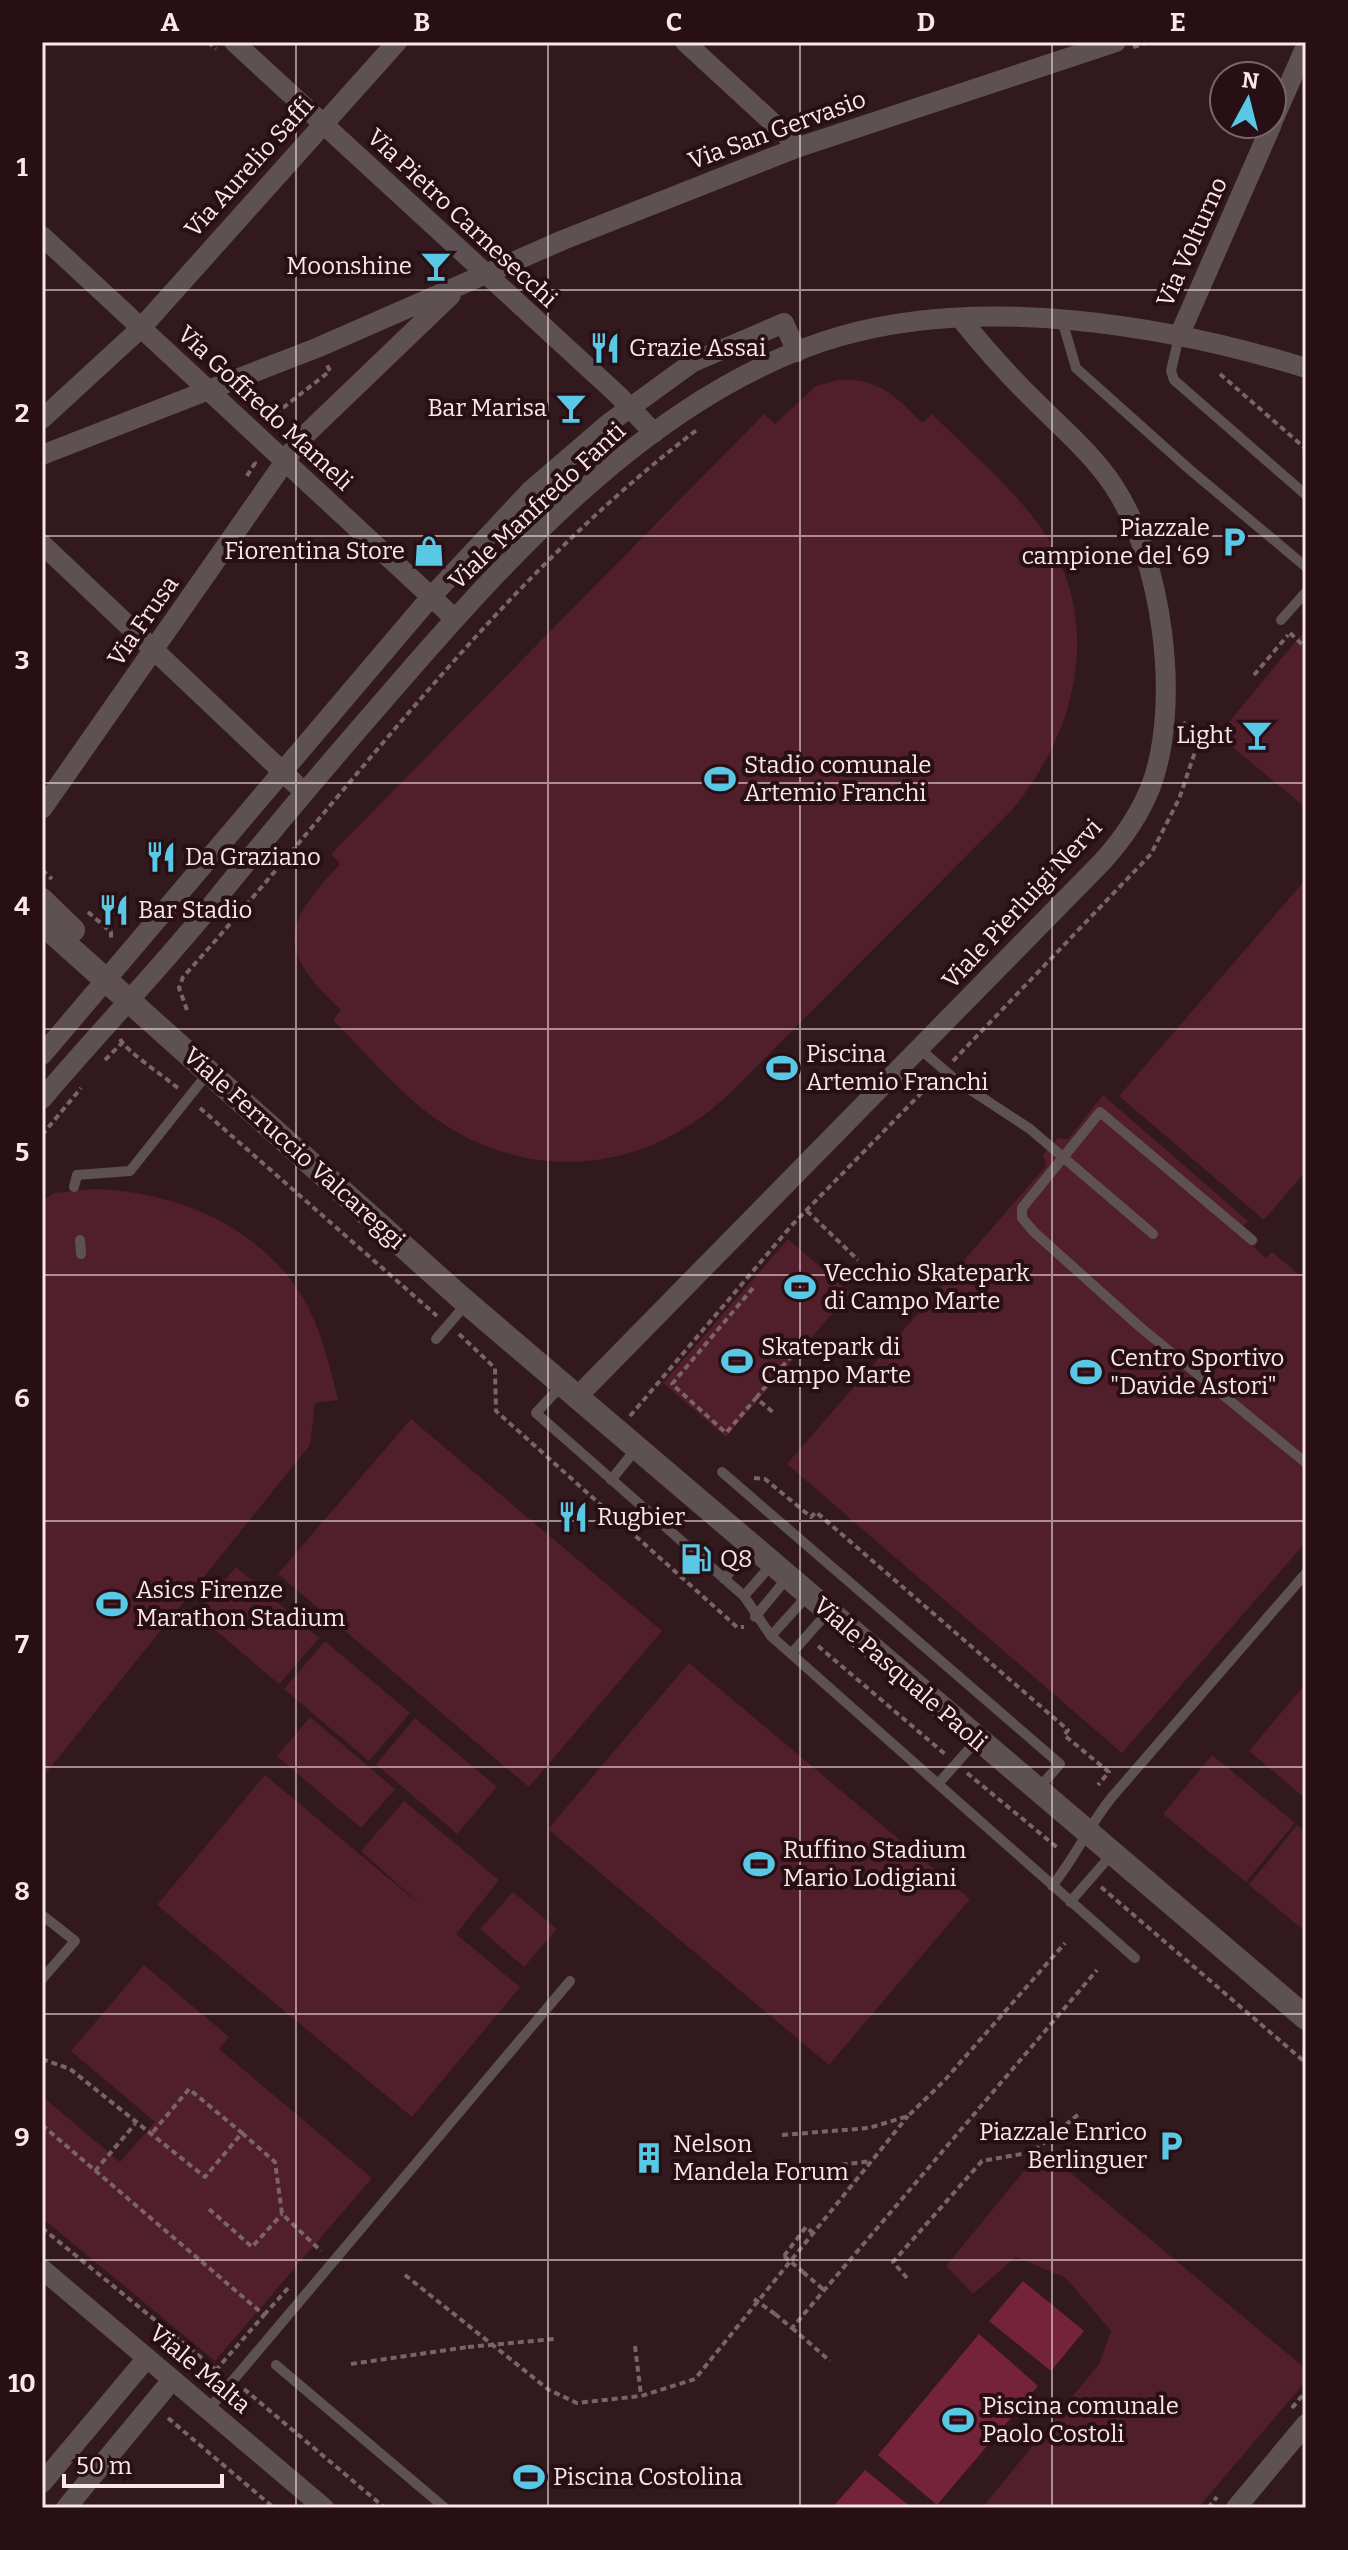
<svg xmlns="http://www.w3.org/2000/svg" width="1348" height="2550" font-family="Bitter,serif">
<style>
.green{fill:#511e2b}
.water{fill:#75223b}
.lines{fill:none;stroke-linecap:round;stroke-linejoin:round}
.path{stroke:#7a6468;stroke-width:4;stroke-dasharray:6 4;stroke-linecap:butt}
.service{stroke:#5e5153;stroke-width:10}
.minor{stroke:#5e5153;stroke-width:20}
.tertiary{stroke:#5e5153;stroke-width:24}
.path-bridge{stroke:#7a6468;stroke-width:4;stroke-dasharray:6 4;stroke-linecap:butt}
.grid{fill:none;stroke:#fae7ea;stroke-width:2;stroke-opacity:0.55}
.labels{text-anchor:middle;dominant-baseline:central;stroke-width:8;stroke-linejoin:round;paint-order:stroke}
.street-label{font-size:24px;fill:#fae7ea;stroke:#280f15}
.poi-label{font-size:24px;fill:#fae7ea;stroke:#280f15;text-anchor:start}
.neatline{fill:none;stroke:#fae7ea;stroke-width:3}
.grid-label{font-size:26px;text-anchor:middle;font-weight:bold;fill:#fae7ea}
</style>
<rect width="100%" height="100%" fill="#32191e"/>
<path class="green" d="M838,380c39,-3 59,17 84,43l10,-9c36,36 77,70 107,111 65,93 41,201 -26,284l-284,285c-85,81 -203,92 -300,20 -35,-27 -65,-63 -96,-94l8,-10c-66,-61 -58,-85 -1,-146l-9,-10 433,-440 11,10 41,-38z
M1306,629v179l-88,-73z
M1306,879v292l-42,49 -145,-124z
M1103,1095l145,126 -5,5 16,14 -5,7 12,11 6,-6 34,28v262l-184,211 -335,-289 259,-298 -3,-11 15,-17 10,1z
M91,1189c75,1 153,30 200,91 27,35 37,78 47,120l-23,3 -5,42 -268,333v-577l12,-8z
M788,1239l62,54 -124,144 -63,-54z
M411,1419l251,212 -133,156 -251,-213z
M236,1567l83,71 -40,46 -83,-70z
M325,1641l85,72 -41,48 -85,-72z
M689,1663l281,236 -141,166 -281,-236z
M1306,1683v116l-57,-48z
M310,1717l85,72 -34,39 -84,-72z
M415,1718l82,69 -40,47 -81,-70z
M1212,1755l83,68 -49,59 -83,-68z
M265,1775l158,132 -62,-56 43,-50 95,79 -43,54 64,53 -108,130 -255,-212z
M1297,1825l9,7v100l-57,-47z
M513,1892l44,37 -33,38 -44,-38z
M144,1965l85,72 -10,12 153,129 -157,183 -173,-143v-122l78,66 35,-40 -84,-71z
M1042,2149l264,220v12l-108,127h-216l117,-144 12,-33 -45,-53 -50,-21 -43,37 -27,-28z"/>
<path class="water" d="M1023,2281l61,50 -33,40 -62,-50z
M979,2334l59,52 -101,119 -59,-50z
M865,2470l47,38h-80z"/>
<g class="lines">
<path class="path" d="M208,42l8,7
M1133,47l17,-5
M1220,374l86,75
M275,414l55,-43 -4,-8
M247,476l8,-13 -3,-3
M1290,633l16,15
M1306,657v5
M1254,675l34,-40
M42,870l10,9
M88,912l23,20v8
M187,1010l-8,-22 4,-11c168,-186 313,-395 515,-548
M120,1039c7,13 44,37 59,50
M105,1060l18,-18
M953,1061l198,-207 28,-55 20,-59 -16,-18
M200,1108l237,208
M42,1135l39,-47
M807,1211l51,49
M753,1288l-81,96 54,49 30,-35 18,15
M459,1334l36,34 1,43 241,216h7
M756,1398l52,-62
M630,1416l162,-191 143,-146
M754,1478l11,1 46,38 5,-5 252,218 -4,5 45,37 -11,13
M818,1646l127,108
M967,1773l92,76
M1101,1887l205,176
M42,2059l28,10 135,108 37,-44 33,29 7,52 39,37
M42,2125l222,190 -48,55
M153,2132l36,-43 53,44
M782,2135l87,-7 39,-12 36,-35 121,-138
M95,2171l40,-47
M782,2172l89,-11
M209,2209l43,38 30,-33
M42,2228l178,145
M784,2256l22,-29 8,7
M803,2272l21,18
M405,2275l144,115 28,13 64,-7 54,-17 213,-263
M907,2278l-14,-16 89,-101 51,-9 47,-39
M775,2314l17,14 305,-358
M264,2315l25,-28
M792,2328l38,33
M635,2346l6,49
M351,2364l117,-17
M244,2389l141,119
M1292,2408l14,-17
M168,2418l106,90
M1208,2508l9,-11"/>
<path class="service" d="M1062,320l14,48 113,101 117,98
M1179,336l-8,35 3,9 132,115
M1281,620l25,-28
M920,1049l37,32 73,48 123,105
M74,1187l3,-12 53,-4 78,-98
M80,1240l1,14
M1252,1240l-152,-128 -78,96v10l12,14 106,95 166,136
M436,1339l31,-36
M562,1385l-26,28 208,183 27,40 167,148
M722,1472l338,292 -22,25
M611,1480l25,-31
M724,1579l27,-32
M744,1596l28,-32
M755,1617l33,-40
M771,1636l37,-41
M791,1654l37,-42
M977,1740l-39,44 197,174
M1052,1886c23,-28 37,-61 60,-89l194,-224
M1070,1902l42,-48
M42,1915l33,26 -33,38
M276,2365l169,143
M208,2410l362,-429"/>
<path class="minor" d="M234,42l384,353 36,38
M685,42l114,105
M1272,123l34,-77
M42,236l412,382
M1179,336l93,-212
M42,419l99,-91 256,-286
M42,455l277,-108 244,-107 236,-93 317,-105
M42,544l262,248
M42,809l258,-369 151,-145
M42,1055l388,-457 101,-108 78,-67 84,-61 91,-39 13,29
M42,1099c55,-65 114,-126 168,-192 59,-73 119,-144 180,-214 120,-139 269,-305 451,-357 144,-41 325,-11 465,32
M577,1397l525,-535c20,-22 38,-48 49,-76 31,-83 11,-228 -38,-301 -20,-30 -49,-55 -74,-80 -28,-27 -54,-56 -78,-86
M42,2269l282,239
M42,2483l105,-125
M66,2508l106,-128
M1236,2508l70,-84"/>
<path class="tertiary" d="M42,900l31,30
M42,923l418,374 846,721"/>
<path class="path-bridge" d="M784,2256l19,16
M754,2299l21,15
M468,2347l86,-8"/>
</g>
<path class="grid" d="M296,42v2466M548,42v2466M800,42v2466M1052,42v2466M42,290h1264M42,536h1264M42,783h1264M42,1029h1264M42,1275h1264M42,1521h1264M42,1767h1264M42,2014h1264M42,2260h1264"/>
<defs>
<symbol id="bar-bare" viewBox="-9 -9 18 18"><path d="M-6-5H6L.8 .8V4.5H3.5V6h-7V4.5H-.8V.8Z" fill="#59c8e4" stroke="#280f15" stroke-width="2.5" paint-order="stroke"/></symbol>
<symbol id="restaurant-bare" viewBox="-9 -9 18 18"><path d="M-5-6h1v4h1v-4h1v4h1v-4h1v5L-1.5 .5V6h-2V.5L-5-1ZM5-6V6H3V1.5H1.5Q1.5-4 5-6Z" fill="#59c8e4" stroke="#280f15" stroke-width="2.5" paint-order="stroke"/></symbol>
<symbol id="parking-bare" viewBox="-9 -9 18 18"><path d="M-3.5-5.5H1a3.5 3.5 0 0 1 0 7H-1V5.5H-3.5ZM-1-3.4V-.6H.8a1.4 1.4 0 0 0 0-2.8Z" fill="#59c8e4" stroke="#280f15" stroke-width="2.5" paint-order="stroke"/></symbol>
<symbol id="shop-bare" viewBox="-9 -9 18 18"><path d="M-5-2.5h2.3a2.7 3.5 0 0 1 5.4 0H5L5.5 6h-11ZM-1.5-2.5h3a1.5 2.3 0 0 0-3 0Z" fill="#59c8e4" stroke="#280f15" stroke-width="2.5" paint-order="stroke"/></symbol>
<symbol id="stadium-bare" viewBox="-9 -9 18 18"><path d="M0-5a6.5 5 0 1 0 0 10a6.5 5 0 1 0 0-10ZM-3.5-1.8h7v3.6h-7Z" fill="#59c8e4" stroke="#280f15" stroke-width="2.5" paint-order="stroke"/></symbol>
<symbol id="fuel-bare" viewBox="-9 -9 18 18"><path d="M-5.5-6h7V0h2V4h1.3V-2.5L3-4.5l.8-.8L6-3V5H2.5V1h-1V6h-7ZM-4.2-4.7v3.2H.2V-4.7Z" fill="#59c8e4" stroke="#280f15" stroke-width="2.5" paint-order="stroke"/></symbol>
<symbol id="building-bare" viewBox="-9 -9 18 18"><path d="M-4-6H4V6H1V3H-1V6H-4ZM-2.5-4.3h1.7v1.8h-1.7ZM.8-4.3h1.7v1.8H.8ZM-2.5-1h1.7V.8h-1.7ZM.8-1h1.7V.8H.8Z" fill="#59c8e4" stroke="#280f15" stroke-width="2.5" paint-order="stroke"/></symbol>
</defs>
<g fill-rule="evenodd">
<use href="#bar-bare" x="414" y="244" width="44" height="44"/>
<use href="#restaurant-bare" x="583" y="326" width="44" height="44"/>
<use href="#bar-bare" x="549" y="386" width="44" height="44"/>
<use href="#parking-bare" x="1212" y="520" width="44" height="44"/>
<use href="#shop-bare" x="407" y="529" width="44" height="44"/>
<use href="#bar-bare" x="1235" y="713" width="44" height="44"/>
<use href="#stadium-bare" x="698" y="757" width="44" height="44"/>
<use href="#restaurant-bare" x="139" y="835" width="44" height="44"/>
<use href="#restaurant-bare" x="92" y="888" width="44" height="44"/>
<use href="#stadium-bare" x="760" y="1046" width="44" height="44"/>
<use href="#stadium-bare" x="778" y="1265" width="44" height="44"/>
<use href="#stadium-bare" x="715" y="1339" width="44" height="44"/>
<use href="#stadium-bare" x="1064" y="1350" width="44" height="44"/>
<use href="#restaurant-bare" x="551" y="1495" width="44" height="44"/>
<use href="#fuel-bare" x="674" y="1537" width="44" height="44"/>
<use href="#stadium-bare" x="90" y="1582" width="44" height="44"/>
<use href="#stadium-bare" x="737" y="1842" width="44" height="44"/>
<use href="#parking-bare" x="1149" y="2124" width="44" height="44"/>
<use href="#building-bare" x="627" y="2136" width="44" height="44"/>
<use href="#stadium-bare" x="936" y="2398" width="44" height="44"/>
<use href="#stadium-bare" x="507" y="2455" width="44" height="44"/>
</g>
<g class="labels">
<g class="street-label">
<text transform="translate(777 130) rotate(-20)">Via San Gervasio</text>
<text transform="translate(249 167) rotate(-48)">Via Aurelio Saffi</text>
<text transform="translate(462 218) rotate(43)">Via Pietro Carnesecchi</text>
<text transform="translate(1192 242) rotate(-66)">Via Volturno</text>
<text transform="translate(265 408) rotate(43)">Via Goffredo Mameli</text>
<text transform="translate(537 506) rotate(-43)">Viale Manfredo Fanti</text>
<text transform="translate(143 621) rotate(-55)">Via Frusa</text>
<text transform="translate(1022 904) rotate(-47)">Viale Pierluigi Nervi</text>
<text transform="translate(294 1148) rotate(42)">Viale Ferruccio Valcareggi</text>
<text transform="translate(900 1674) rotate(41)">Viale Pasquale Paoli</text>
<text transform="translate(200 2369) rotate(40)">Viale Malta</text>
</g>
<g class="poi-label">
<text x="412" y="266" text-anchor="end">Moonshine</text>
<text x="629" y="348">Grazie Assai</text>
<text x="547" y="408" text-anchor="end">Bar Marisa</text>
<text x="1210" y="528" text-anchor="end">Piazzale<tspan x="1210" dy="28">campione del ‘69</tspan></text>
<text x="405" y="551" text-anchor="end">Fiorentina Store</text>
<text x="1233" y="735" text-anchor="end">Light</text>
<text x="744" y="765">Stadio comunale<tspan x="744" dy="28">Artemio Franchi</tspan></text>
<text x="185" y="857">Da Graziano</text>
<text x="138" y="910">Bar Stadio</text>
<text x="806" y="1054">Piscina<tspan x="806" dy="28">Artemio Franchi</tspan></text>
<text x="824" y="1273">Vecchio Skatepark<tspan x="824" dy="28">di Campo Marte</tspan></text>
<text x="761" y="1347">Skatepark di<tspan x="761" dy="28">Campo Marte</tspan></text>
<text x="1110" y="1358">Centro Sportivo<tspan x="1110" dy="28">"Davide Astori"</tspan></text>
<text x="597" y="1517">Rugbier</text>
<text x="720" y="1559">Q8</text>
<text x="136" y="1590">Asics Firenze<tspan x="136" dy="28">Marathon Stadium</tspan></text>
<text x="783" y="1850">Ruffino Stadium<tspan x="783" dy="28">Mario Lodigiani</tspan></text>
<text x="1147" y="2132" text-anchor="end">Piazzale Enrico<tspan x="1147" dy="28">Berlinguer</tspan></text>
<text x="673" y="2144">Nelson<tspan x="673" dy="28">Mandela Forum</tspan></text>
<text x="982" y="2406">Piscina comunale<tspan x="982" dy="28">Paolo Costoli</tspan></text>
<text x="553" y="2477">Piscina Costolina</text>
</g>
</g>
<rect width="1348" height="2550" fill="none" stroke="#280f15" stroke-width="88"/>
<g transform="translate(1248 100) rotate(7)"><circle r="38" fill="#280f15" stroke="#7c656a" stroke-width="2"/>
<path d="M0-6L14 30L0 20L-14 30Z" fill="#59c8e4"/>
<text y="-12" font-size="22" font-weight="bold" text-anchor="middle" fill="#fae7ea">N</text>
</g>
<path d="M64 2474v12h158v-12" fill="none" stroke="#fae7ea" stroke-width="4"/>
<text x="76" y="2474" font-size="24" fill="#fae7ea" stroke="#280f15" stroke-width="6" paint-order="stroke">50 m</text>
<rect x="44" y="44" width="1260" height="2462" class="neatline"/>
<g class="grid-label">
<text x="170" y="31">A</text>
<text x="422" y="31">B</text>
<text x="674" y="31">C</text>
<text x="926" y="31">D</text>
<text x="1178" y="31">E</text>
<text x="22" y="176">1</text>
<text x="22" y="422">2</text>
<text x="22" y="669">3</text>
<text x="22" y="915">4</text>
<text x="22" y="1161">5</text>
<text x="22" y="1407">6</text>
<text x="22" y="1653">7</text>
<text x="22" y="1900">8</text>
<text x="22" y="2146">9</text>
<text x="22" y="2392">10</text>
</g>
</svg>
